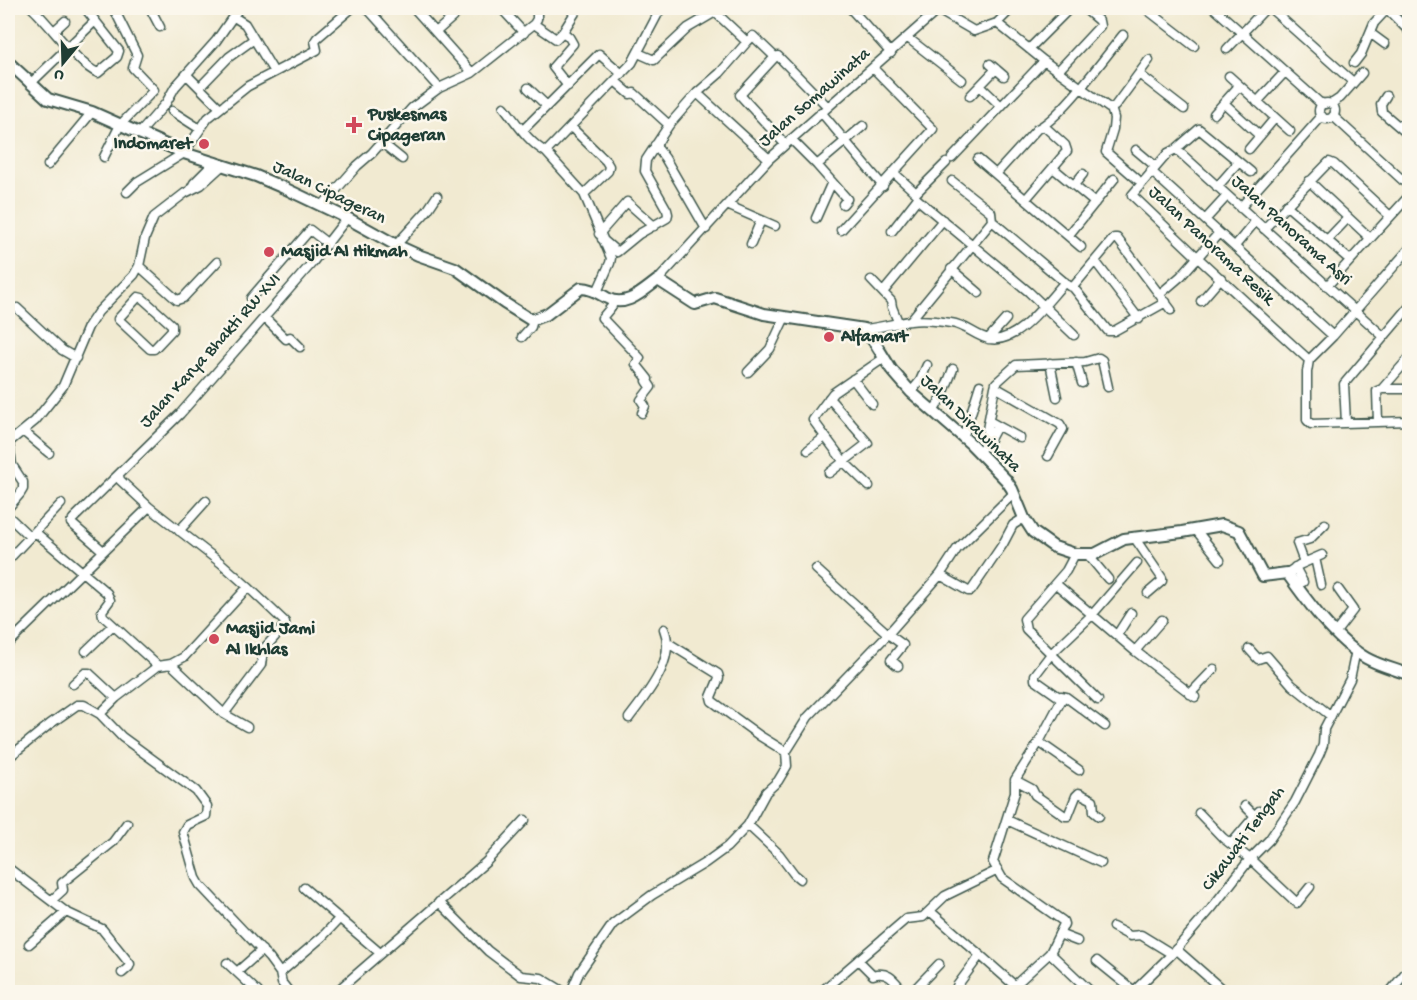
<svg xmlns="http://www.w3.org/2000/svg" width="1417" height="1000" font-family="'Gochi Hand',sans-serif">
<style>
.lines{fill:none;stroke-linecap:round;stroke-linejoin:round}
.minor-casing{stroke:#3e574c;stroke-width:11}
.tertiary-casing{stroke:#3e574c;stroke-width:14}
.minor{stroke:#fff;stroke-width:8}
.tertiary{stroke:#fff;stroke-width:10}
.poi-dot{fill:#d1495b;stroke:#fbf7ec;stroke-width:2}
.labels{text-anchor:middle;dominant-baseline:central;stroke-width:5;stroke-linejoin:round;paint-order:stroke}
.street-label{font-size:18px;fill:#1f3d34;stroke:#fbf7ec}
.poi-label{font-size:18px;font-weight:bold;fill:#1f3d34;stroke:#fbf7ec;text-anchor:start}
</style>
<rect width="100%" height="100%" fill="#fbf7ec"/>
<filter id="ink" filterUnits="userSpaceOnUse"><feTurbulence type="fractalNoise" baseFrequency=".0167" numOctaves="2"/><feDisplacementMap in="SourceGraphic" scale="12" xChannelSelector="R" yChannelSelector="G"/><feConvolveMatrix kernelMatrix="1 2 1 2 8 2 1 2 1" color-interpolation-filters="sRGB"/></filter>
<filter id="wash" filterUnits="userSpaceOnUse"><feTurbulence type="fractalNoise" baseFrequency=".008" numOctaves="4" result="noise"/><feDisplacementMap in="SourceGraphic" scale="24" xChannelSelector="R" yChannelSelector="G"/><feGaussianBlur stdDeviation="1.35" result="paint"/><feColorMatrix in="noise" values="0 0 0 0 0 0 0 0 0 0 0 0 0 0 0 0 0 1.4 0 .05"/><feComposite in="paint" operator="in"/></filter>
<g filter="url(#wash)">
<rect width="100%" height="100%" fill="#f1ead1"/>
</g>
<g filter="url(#ink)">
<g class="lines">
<defs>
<path id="minor" d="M32,8c17,15 46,57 66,65l19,-16 2,-6 -34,-43
M150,8l10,19
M367,8l72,80
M414,8l58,65
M501,8l23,25
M850,8l41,45
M1145,8l49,38
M1214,8l105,94 6,2
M1270,8l83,74
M1386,8l24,24
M715,12l32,30 6,-6 22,21
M234,17l11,7 29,48
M997,23l47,38 65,47 6,-2 34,-46
M534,24l22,15 7,-7 15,-24
M54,31l11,-10
M436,32l27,-24
M563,32l6,5 4,7 -20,23 15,19
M1370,33l15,11
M908,38l54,42
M1029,49l41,-41
M1227,49l39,-41
M638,53l16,7 34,-32 34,-20
M1354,63l7,-9 13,-31 13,-14
M990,64l14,12
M1058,71l42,-45 -1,-5 -15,-13
M1139,74l45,35
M1229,76l61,55
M189,77l31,31
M615,81l15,13 4,-1 35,32
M30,84l65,-63
M980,86l21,20
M200,87l29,-30 25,-18
M528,88l19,18
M697,93l72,66
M970,96l26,-27
M1386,96l-5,8 1,8 28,24
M1257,102l28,-30
M1224,103l36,33
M1319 111a8 8 0 1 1 16 0a8 8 0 1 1-16 0Z
M1331,104l9,-6 22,-25
M504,107c12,15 25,36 42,45l38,42 27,64 -1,5 -13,29
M1111,108l3,10 -1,11 -7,23 31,27
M172,111l28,18
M821,112l62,74
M1214,114l25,-28
M1333,116l77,71
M571,127l35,34 3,5 -1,5 -24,23
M523,130l76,-76 23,20
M139,134l27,-31 9,-16 41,-46 23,-33
M791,139l26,26 30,34 -4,5
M381,142l21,17
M785,144l-45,-49 35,-38 3,-1 50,51
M655,145l10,13 41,71
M1176,149l207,187
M1249,149l26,-31
M1136,150l19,16
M546,152l86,-89 29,-55
M104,157l16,-32 34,-35 -21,-22 4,-13 -22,-44 1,-3
M952,158l92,-97
M978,159l103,88
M48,165l44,-53
M817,165l46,-39
M1053,168l42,35
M1151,171l182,165
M1251,172l-52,-43 -23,20 -8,4 -36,42 66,63 111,102
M894,173l22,20 30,-30
M996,174l41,-45c23,-10 68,-72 86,-94
M952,181l39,31 1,9 77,65 4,1 35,44h6l52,-29
M1309,181l61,57
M1074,185l9,-11
M1217,187l22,-25
M191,189l3,-6 21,-21
M127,192l10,-10 47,-29 24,-35 40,-32 69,-36 -2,-9 2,-3 35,-30
M1026,199l41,-48 -2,-6 -21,-19
M727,205l48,21
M1286,205l64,55
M322,206l35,-40 15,-13 40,-45 27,-20 33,-15 62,-49 3,-5v-11
M1240,208l82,-92
M816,218l16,-36
M1205,220l22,-24
M1264,229l65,-67 5,2 56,52
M841,230l92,-101 -60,-61
M892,231l25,-32 112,93 45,43
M599,234l28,-32 27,24
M1068,236l46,-57
M602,239l15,13 22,-18 28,-16 1,-4 -1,-4 -22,-39 1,-11 23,-35 28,-32 23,-20 27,-31
M1327,240l21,-22
M751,244l10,-24
M396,245l31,-34 10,-15
M1235,246l20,-24
M1410,248l-77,88 -24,24 -2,12v48l4,4 99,-3
M1095,261l44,58
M139,266l38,34 6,-2 34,-36
M951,269l28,24
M658,280l111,-121 169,-149 36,21 23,-8 15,-15
M871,280l20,21 1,6 7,17
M1327,286l83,-91
M1073,287l41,-49h3l54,72
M884,291l59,-71
M1160,294l21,-18 38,-43
M138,297l4,1 30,27v5l-18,19h-4l-32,-30z
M251,298l59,-68 18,14
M612,301v5l-10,12 38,40 -4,6 12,15 -1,2 4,6 -10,13 4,6 -3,7
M1201,301l20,-23
M17,308l45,42 14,8
M264,317l22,22 4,-2 10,10
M910,321l82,-100
M864,329c16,-1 30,-6 46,-8 12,-2 29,0 41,2 16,2 25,14 39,16 28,5 57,-38 75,-57
M522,337l9,-10 2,-7
M988,339l18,-20
M1076,362l6,21
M1050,363l7,34
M748,372l22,-23 15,-32
M853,379l19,25
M995,387l1,-4 20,-18 69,-3 14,-4 3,2 6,27
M1382,389h28
M911,392l9,-11 7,-16
M829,398l39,45 -39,30
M933,412l9,-15 11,-28
M989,421l31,17
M1378,422l-1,-31 5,-2 28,-32
M1346,423l-2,-39 66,-78
M24,432l25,21
M963,438l17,-53
M8,443l27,-22 28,-35 25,-59 10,-15 36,-37 5,-9 6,-28 9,-21 31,-24 16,-8 22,-20
M984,445l11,-58 65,37 3,5 -15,27
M983,447l6,-6 8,-15
M808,450l17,-13
M869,486l-25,-24 -31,-42 20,-27 51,-35
M8,508l12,-14 3,-5v-7l-11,-17 -3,-22
M8,516l22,21
M73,519l107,-105 132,-151 35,-45
M71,523l31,27
M1196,530l24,30
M179,531l27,-30
M35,532l72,61 3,7 -8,11 1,5 55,50
M1134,537l28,41v3l-14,12
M1075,554l-9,17 -42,48 2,10 72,71
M1088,555l20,24
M1315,558l6,27
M8,560l53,-56
M1304,562l-7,-19 13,-4 15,-15
M1295,567l8,15
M816,569l72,65 15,11 -12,15 7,6
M1287,573l12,-8 23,-10
M940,575l17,-26 57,-56
M1056,584l79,67 60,46
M1336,632l17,-22 -15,-21
M1117,635l14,-22
M668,643l50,31 1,4 -8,19 1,4 48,35 26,16
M8,644l141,-137
M1249,649l9,10 9,-3 25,29 39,31
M86,651l27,-26
M1135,651l27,-31
M171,664l53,50 23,13
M73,684l12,-11h4l27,25
M1190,694l24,-25
M1061,696l5,1 39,29
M100,714l16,-16 42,-32 13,-2 13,-7 64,-70 -27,-24 -72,-56 -29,-27 -1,-4
M224,714l37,-49 2,-15 22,-25v-3l-37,-35
M629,718c17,-23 48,-58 35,-89
M1039,742l40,28
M8,758l42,-34 27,-19h7l16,9 22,23 74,54 11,15 -1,10 -19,9 -4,7 13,46 4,7 69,73 11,15 2,10 7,9
M1015,780l17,9 3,6 30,21h3l8,-20 3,-3 14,7 1,12 5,4
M1245,806l10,10
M1199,813l24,25 27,21 47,44 13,-16
M1007,820l94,43
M748,825l31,29 15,20 6,5
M1231,844l28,-33
M8,868l58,44 36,17 28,35 -1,3 -7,6
M304,888l76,65
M52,900l11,-10 -1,-7 51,-41 14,-19
M439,902l49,49 33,25 20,2 23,14
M931,912l91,80
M1113,927l17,9 11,-1 31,19
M1059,934l18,7
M29,944l37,-32
M1176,949l49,43
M858,960l15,15c16,-5 22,7 31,17
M1097,961l37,30
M227,963l31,29
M237,972l25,-22
M280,973l42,-36 17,-18
M1014,986l36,-33
M336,992l150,-130 39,-42
M571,992l8,-19 34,-49 39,-29 53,-32 22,-16 21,-22 18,-33 12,-11 9,-15 -1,-14 22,-35 80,-83 52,-59 28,16h3l32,-47 10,-19 11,-7
M821,992l85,-73 17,-2 22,-21 53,-26
M912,992l27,-28
M961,992l-4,-4v-2l23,-31
M1091,992l-41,-39 14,-29 -1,-3 -61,-43 -9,-16 22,-70v-12l24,-38 23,-43 -27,-19v-5l16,-21 41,-39 45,-52
M1133,992l39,-38 39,-45 39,-50 19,-19 26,-38 24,-47 4,-10 1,-16 26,-50 6,-29
M1390,992l20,-25"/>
<path id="tertiary" d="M8,62l40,37 44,13 92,41 72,23 28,12 63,30 49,27 22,10 37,13 49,35 27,17 16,-6 34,-26c10,0 17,5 26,10 19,11 37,-8 51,-18l37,24 20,-6 49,16 100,15 11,14 16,26 20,23 60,52 35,36 6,9 12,29 9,14 21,15 21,7h20l29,-15 58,-7 40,-7 17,6 24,45 24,-3c20,28 48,67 79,85 14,8 29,11 44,17"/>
</defs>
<use href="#minor" class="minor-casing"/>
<use href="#tertiary" class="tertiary-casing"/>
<use href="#minor" class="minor"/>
<use href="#tertiary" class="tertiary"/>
</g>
</g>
<g class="poi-dot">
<path d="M351 116h6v6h6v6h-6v6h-6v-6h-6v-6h6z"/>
<circle cx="204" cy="144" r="6"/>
<circle cx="269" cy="252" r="6"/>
<circle cx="829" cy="337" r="6"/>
<circle cx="214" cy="639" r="6"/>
</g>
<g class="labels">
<g class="street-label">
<text transform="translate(815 98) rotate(-41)">Jalan Somawinata</text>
<text transform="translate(329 193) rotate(26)">Jalan Cipageran</text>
<text transform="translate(1291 231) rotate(42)">Jalan Panorama Asri</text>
<text transform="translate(1211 246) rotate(43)">Jalan Panorama Resik</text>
<text transform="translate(211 351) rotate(-48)">Jalan Karya Bhakti RW XVI</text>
<text transform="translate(970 424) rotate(44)">Jalan Dirawinata</text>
<text transform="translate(1244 839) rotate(-53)">Cikawati Tengah</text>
</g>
<g class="poi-label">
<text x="368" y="115">Puskesmas<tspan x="368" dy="21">Cipageran</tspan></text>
<text x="192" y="144" text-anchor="end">Indomaret</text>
<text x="281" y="252">Masjid Al Hikmah</text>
<text x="841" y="337">Alfamart</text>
<text x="226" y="629">Masjid Jami<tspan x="226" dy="21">Al Ikhlas</tspan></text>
</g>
</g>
<rect width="1417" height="1000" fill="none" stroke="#fbf7ec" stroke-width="30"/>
<g transform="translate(63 63) rotate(199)" stroke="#fbf7ec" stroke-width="4.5" paint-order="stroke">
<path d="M0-4.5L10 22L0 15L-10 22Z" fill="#1f3d34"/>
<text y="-9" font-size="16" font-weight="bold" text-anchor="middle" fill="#1f3d34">U</text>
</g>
</svg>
